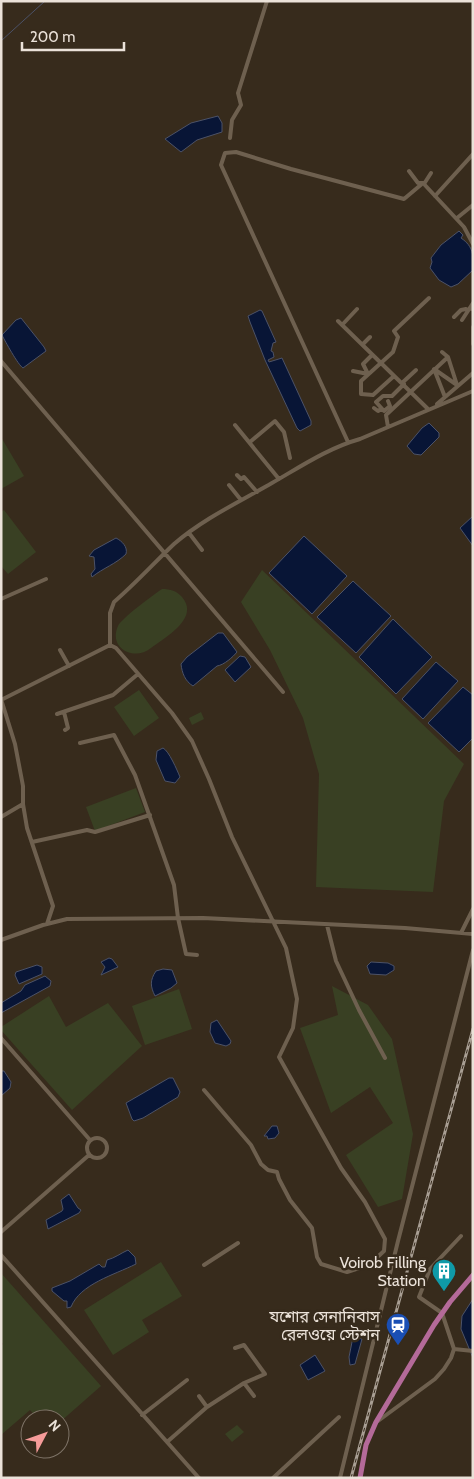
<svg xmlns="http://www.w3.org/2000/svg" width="474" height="1479" font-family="Cabin,'Noto Sans Bengali',sans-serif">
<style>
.green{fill:#394023}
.water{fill:#081536;stroke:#4c5267}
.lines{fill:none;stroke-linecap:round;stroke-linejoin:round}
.stream{stroke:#4c5267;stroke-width:1}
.minor{stroke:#6e604f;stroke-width:4}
.highway{stroke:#b46a99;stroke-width:5}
.rail-casing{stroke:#a99f94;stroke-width:3}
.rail{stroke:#372b1c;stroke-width:1;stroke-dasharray:4;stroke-linecap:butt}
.labels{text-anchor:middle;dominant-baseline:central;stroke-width:5;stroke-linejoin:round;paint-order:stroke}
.poi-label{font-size:16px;fill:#ebe2d9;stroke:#372b1c;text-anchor:end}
</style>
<rect width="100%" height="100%" fill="#372b1c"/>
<path class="green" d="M1,437l23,39 -23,13z
M4,510l32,42 -28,22 -7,-8v-54z
M262,570l202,194 -20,37 -11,91 -117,-5 3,-113 -16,-56 -33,-68 -29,-48z
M162,589c8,0 15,2 20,8 18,21 -16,40 -31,51 -17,14 -43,0 -33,-22 4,-8 35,-31 44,-37z
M139,690l20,28 -25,18 -20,-29z
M201,712l3,7 -12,6 -3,-7z
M136,788l9,24 -50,19 -9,-24z
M332,986l36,19 24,34 21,95 -11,65 -24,8 -32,-52 47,-32 -23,-36 -39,26 -31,-85 38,-13z
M179,989l13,40 -47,16 -13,-39z
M49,996l17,31 42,-24 34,43 -70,64 -71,-80v-3z
M161,1262l21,34 -40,24 7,12 -36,23 -29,-45z
M1,1273l100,113 -41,36v-3h-22l-8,-9 -29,25v-89l2,-2 -2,-3z
M237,1425l7,7 -12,10 -7,-8z"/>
<path class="water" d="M218,116l4,7v9l-25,8 -16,12 -16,-13 26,-16z
M459,231l4,4 -2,3c13,9 12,17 12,32l-15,14 -7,3 -12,-7 -9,-12 2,-6 -1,-4 10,-13z
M260,310l2,1 14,31 -3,1 -2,8 2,1 1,5 -6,3 1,2 13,-4 29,63v4l-11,6 -3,-3 -32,-68 -15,-38 -2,-6z
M21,318l23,29 2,4 -23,17c-5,-3 -18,-27 -21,-33l14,-15z
M429,423l10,10v4l-18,18 -7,-1 -7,-8 15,-18z
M473,516v30l-13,-18z
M304,536l43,40 -35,38 -43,-41z
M116,538c6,3 12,9 10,16 -10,10 -23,14 -34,23l-1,-3 4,-5 -1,-12 -5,-1 5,-6z
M353,581l38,35 -35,37 -39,-36z
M393,619l39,38 -36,37 -37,-37z
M218,633h5l14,19c-4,5 -13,13 -20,14l-24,20c-8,-5 -11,-13 -12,-22l6,-7z
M240,656l5,1 6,10 -16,15 -10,-12z
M436,662l22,19 -35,38 -21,-20z
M463,687l10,8v43l-14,14 -31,-29z
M163,748c6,3 14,22 17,29l-5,6 -10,-2 -9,-21 1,-9z
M109,958l3,1 6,8 -17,8 4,-8 -4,-5z
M371,962l17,1 6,3v4l-8,5 -16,-1 -3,-8z
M37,965l5,2v7l-23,10 -4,-9 1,-3z
M163,969l9,1 5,13 -6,5 -16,8c-5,-10 -5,-16 1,-25z
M45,976l6,5 -1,5 -49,27v-10l20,-12 4,-6z
M217,1020l14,21 -1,3 -4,2 -11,-3 -5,-11 1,-9z
M1,1071h3l7,11 -1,6 -9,8z
M169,1078h4l7,14 -2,5 -35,21 -9,3 -2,-2 -6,-16z
M272,1126h5l2,7 -4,5 -7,1 -1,-3h-3z
M69,1194l9,14 3,2 -2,3 -31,16 -2,-9 16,-9 1,-2 -2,-9z
M128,1250l7,7 1,7c-22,11 -56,20 -65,43l-4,1v-7h-3l-12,-10v-3l18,-7 29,-17 3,3h3l2,-7c8,-2 14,-7 21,-10z
M473,1299v59l-12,-29 1,-13z
M353,1337l9,2 -7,25 -5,1 -1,-8z
M315,1355l10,16 -17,9 -8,-15z"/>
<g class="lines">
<path class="stream" d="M1,41l44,-40"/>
<path class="minor" d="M230,138l2,-18 9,-15 -3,-12 29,-92
M409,171l9,12h5
M424,184l7,-11
M435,196l38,-42
M457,218l16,-13
M472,309h1
M454,317l7,-7 5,-1
M462,320l11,-17
M338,321l90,88
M342,325l15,-16
M473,327v17
M363,344l7,-7
M1,361l282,331
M353,371l15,3 -5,-10 9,-9
M394,376l-21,19 -12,-1v-13l32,-29 5,-15 -4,-6 35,-33
M402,383l14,-13
M445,397l-11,-28 23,16 -9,-28
M388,401l2,5 -6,5 -8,-9 7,-6h9l12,-12
M437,404l36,-31
M374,408l4,3 3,-2
M235,425l44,54
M388,427l-2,-12 62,-58 -6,-5
M250,442l25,-21 9,11 6,26
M348,442l-127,-277 4,-12 11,-1 55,17 113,30 19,-16 41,44 9,17
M237,475l4,4 3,-2 13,15
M229,485l12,15
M189,533l13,17
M1,599l45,-20
M60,650l9,16
M1,699l14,45 8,42v18l4,24 26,78 -6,18
M1,700l109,-55
M64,712l4,16 -3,2
M57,714l56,-19 25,-21
M80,743l34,-8 21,40 39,110 4,33 8,36 11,1
M1,817l22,-13
M32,842l55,-12 8,2 55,-17
M327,925l9,36 23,49 26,48
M461,933l12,-24
M1,940l42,-15 24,-6 136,-1 202,10 68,6
M1,1038l89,102
M204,1090l47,55 10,19 7,6 9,2 2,7 11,21 22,28 5,29 4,7 26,8 22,-7 15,-14 1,-12 -20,-37 -24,-34 -62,-111 14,-29 4,-29 -11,-51 -54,-111 -23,-58 -17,-38 -20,-28 -56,-65 -6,-3v-32l4,-11c21,-18 40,-39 60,-58 29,-25 65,-42 98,-61 28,-16 56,-35 88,-44l113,-48
M87 1148a10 10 0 1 1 20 0a10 10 0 1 1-20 0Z
M1,1232l88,-77
M1,1255l198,223
M204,1265l34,-22
M454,1349l19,2
M244,1383l10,13
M199,1396l8,11 37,-24 21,-9 -21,-29 -9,3
M142,1415l45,-35
M378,1421l57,-42 9,-10 7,-11 3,-9 -12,-36 -23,-16 11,-28 31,-33
M167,1442l40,-35
M273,1478l66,-61
M340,1478l58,-237 75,-291"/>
<path class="highway" d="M360,1478l6,-33 10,-23 58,-97 16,-23 23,-27"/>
<defs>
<path id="rail" d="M351,1478l122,-449"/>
</defs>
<use href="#rail" class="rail-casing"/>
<use href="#rail" class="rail"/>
</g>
<defs>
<symbol id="building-pin" viewBox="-11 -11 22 30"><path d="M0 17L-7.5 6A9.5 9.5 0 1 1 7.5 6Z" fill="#0f9aa8" stroke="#372b1c"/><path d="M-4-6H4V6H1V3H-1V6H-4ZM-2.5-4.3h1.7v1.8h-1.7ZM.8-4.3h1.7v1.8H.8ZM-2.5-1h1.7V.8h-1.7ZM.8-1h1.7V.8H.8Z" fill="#fff"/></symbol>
<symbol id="station-pin" viewBox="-11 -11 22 30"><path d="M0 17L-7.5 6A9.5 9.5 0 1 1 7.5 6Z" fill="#1a4fb4" stroke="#372b1c"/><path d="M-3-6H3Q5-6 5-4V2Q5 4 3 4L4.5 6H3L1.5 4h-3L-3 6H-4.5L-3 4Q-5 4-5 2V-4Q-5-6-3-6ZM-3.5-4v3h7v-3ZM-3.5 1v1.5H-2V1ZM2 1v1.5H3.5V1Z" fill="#fff"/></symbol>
</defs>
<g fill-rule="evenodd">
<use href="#building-pin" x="430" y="1257" width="28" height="38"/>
<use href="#station-pin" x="384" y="1311" width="28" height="38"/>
</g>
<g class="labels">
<g class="poi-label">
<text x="426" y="1262">Voirob Filling<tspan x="426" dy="18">Station</tspan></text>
<text x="380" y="1316">যশোর সেনানিবাস<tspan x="380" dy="18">রেলওয়ে স্টেশন</tspan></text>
</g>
</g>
<rect width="474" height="1479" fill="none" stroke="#ebe2d9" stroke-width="5"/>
<g transform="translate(45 1434) rotate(49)"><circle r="24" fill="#372b1c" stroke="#7f7468"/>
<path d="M0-4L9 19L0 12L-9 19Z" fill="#f59b99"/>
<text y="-8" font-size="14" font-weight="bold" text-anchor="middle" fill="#ebe2d9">N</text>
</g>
<path d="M22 42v8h102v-8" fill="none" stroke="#ebe2d9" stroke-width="2.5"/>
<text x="30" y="42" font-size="15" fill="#ebe2d9" stroke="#372b1c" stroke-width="4" paint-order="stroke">200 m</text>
</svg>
